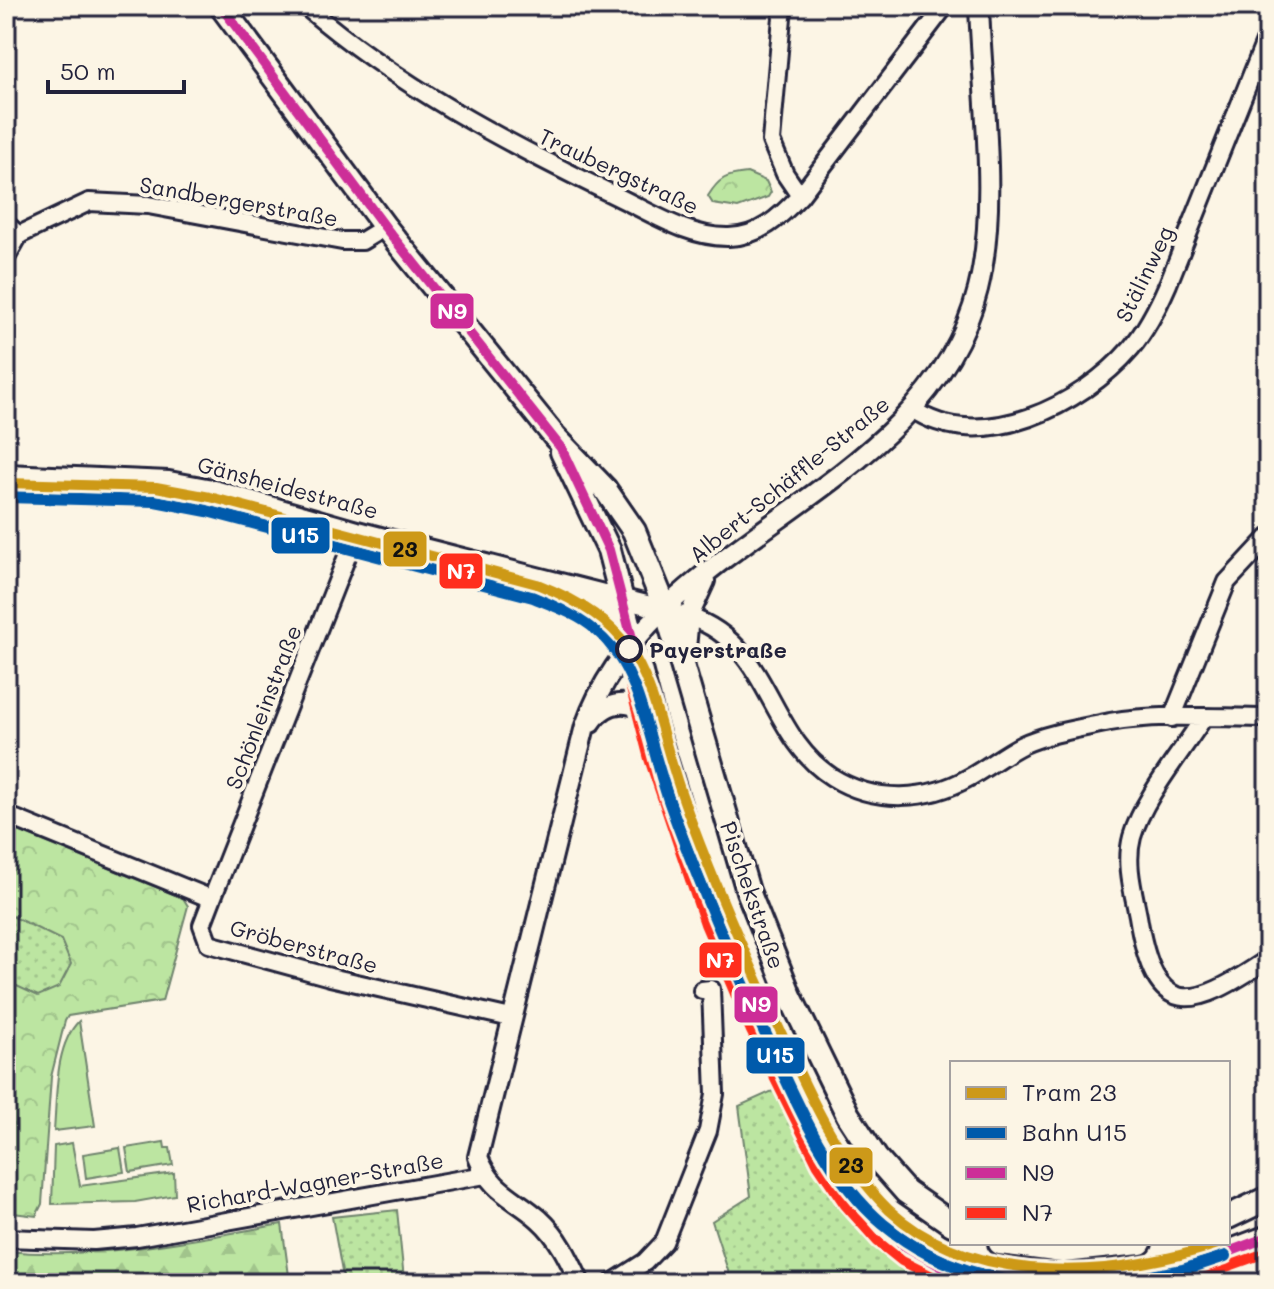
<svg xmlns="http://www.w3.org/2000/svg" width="1274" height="1289" font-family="Mali,sans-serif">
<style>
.grass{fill:#bce5a1;stroke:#6f846e;stroke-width:2}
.forest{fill:url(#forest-firs);stroke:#6f846e;stroke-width:2}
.park{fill:url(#park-crowns);stroke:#6f846e;stroke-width:2}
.garden{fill:url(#garden-dots);stroke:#6f846e;stroke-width:2}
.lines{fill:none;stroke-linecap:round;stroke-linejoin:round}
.minor-casing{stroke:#22223b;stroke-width:22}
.tertiary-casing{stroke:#22223b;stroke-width:24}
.secondary-casing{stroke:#22223b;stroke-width:28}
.minor{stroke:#fcf5e5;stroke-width:16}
.tertiary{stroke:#fcf5e5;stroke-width:18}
.secondary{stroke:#fcf5e5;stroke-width:22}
.bus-1-casing{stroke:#fcf5e5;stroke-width:16}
.bus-2-casing{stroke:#fcf5e5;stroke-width:16}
.bus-1{stroke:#cd2d98;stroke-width:10}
.bus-2{stroke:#ff2e1d;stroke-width:10}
.rail-1-casing{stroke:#fcf5e5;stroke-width:18}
.rail-1{stroke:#005aab;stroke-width:12}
.tram-1-casing{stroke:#fcf5e5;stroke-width:16}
.tram-1{stroke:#cd9919;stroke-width:10}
.stop-dot{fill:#fcf5e5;stroke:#22223b;stroke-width:4}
.labels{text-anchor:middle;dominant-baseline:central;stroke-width:8;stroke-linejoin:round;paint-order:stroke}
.street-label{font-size:22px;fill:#22223b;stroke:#fcf5e5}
.stop-label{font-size:22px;font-weight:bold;fill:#22223b;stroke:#fcf5e5;text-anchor:start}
.line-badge{stroke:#fcf5e5;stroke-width:3}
.badge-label{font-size:22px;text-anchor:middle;font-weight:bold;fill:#fff}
.pale-badge-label{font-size:22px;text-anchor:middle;font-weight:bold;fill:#111}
</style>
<defs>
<pattern id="forest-firs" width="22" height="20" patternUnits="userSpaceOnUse" patternTransform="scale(2)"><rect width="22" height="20" fill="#bce5a1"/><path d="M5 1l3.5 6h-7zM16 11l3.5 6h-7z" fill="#a1c48c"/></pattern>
<pattern id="park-crowns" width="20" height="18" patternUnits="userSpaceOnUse" patternTransform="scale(2)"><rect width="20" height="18" fill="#bce5a1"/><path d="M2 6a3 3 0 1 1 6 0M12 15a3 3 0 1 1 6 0" fill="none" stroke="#a1c48c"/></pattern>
<pattern id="garden-dots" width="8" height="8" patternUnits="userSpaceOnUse" patternTransform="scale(2)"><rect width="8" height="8" fill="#bce5a1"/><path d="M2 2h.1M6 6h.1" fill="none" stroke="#a1c48c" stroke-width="1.8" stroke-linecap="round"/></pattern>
</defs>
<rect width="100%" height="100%" fill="#fcf5e5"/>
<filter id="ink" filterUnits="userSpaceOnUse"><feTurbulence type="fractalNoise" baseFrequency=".0125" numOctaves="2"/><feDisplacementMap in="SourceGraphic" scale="16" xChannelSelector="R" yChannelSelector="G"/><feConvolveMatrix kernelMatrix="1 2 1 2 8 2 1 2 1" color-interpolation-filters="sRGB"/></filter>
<g filter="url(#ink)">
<path class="grass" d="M79,1021l16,105 -41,5c3,-33 0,-85 25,-110z
M164,1142l1,6h5l3,17 -43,7 -4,-24z
M72,1143l8,43 94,-13 1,22 -40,7 -83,2 2,-58z
M120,1148l4,24 -38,6 -3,-24z"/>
<path class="forest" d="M282,1224l8,59h-284v-32c93,9 185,-11 276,-27z"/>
<path class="park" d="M747,173l19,8 5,11 -3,5 -30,11 -25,-4 -5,-8c11,-18 18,-21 39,-23z
M6,826l177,72 5,8 -26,95 -94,15 -3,5 -14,56 -9,127 -6,12 -30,-4z"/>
<path class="garden" d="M6,913l55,27 10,24 -12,23 -21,9 -32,-15v-10l4,1 4,-7 -8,-4z
M777,1089l47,92 77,80 50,22h-219l-20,-62 39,-25 -12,-90z
M397,1210l7,69 46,4h-106l-12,-66z"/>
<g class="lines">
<defs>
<path id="minor" d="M305,6c93,80 201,137 311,190 34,16 73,42 113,41 31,-1 50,-19 71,-41l145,-190
M783,6l-12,135 14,33 15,22
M6,224l13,11
M6,258l13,-23 70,-33 59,3 194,36h20l23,-14
M912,409c69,47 170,-4 219,-61 16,-19 27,-41 37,-64l100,-250
M679,614c92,22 85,120 153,163 43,27 96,24 138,0 18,-10 34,-23 52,-32 26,-12 60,-17 88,-23 51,-9 106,-4 158,-4
M1204,717c-22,35 -61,81 -72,120 -7,26 1,53 6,79 17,106 53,95 130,43
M1172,718l55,-136 41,-44
M6,815l206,84 -10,26 7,19 121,33 181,41
M212,899l145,-368
M6,1238l88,3 43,-4 348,-62
M612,1283l33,-21 19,-20 44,-111 7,-37 -4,-105 -9,1"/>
<path id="tertiary" d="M6,474l163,7 38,7 150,43 309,79
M582,595l30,21 19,23
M685,660l4,-44 16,-35
M591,723c16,-25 45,-26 63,-1
M580,1283c-11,-24 -21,-46 -41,-64 -26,-23 -47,-26 -61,-62l107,-431c65,-189 343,-233 393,-437 21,-84 4,-196 1,-283"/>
<path id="secondary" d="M221,6l164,221 170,210 50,52 29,42 32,79 82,281 42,105 58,119 28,43 30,34 46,32
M562,452l47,98 45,173 41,133 53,136 66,137 30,51 43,52 57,36 49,15
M1228,1217l40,-19
M1000,1243l63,8 77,-8
M1119,1283l70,-16 79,-30"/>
</defs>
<use href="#minor" class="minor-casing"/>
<use href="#tertiary" class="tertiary-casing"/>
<use href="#secondary" class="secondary-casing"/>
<use href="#minor" class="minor"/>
<use href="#tertiary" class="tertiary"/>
<use href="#secondary" class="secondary"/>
<defs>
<path id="bus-1" d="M221,6l164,221 176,221 48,102 45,173 41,133 76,185 58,115 44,61 30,28 41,23 49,15
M1119,1283l70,-16 79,-30"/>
<path id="bus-2" d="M6,488l161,7 37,7 349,94 39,22 29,32 28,109 56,165 46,107 67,134 27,40 32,36 25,20 44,22
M1182,1283l86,-31"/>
</defs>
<use href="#bus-1" class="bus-1-casing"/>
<use href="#bus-2" class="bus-2-casing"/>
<use href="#bus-1" class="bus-1"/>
<use href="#bus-2" class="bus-2"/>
<defs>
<path id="rail-1" d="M6,497l149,4 52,10 326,86c22,9 46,17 64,33 48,43 53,119 74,176 25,70 55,139 85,207 33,71 65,159 127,211 41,34 91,53 143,59
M1115,1283l68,-13 42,-14"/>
</defs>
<use href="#rail-1" class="rail-1-casing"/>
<use href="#rail-1" class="rail-1"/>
<defs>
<path id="tram-1" d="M6,483l150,4 54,10 327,87c122,48 108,109 147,217 26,74 58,146 91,218 30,67 60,138 114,191 87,79 227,68 332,33"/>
</defs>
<use href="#tram-1" class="tram-1-casing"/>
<use href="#tram-1" class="tram-1"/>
</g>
</g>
<circle class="stop-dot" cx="629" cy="649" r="12"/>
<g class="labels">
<g class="street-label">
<text transform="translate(619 171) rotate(25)">Traubergstraße</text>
<text transform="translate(239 201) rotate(10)">Sandbergerstraße</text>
<text transform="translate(1144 274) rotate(-64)">Stälinweg</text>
<text transform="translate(789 479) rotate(-39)">Albert-Schäffle-Straße</text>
<text transform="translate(288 487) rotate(15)">Gänsheidestraße</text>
<text transform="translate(263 707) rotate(-69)">Schönleinstraße</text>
<text transform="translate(753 895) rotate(71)">Pischekstraße</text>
<text transform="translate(304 946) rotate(15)">Gröberstraße</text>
<text transform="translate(315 1182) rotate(-10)">Richard-Wagner-Straße</text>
</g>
<g class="stop-label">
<text x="649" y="649">Payerstraße</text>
</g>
</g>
<g class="line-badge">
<rect x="429" y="292" width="46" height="38" rx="8" fill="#cd2d98"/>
<rect x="270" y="516" width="61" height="39" rx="8" fill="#005aab"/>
<rect x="382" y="530" width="46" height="38" rx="8" fill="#cd9919"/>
<rect x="438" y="552" width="46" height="38" rx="8" fill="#ff2e1d"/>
<rect x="698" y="941" width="45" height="38" rx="8" fill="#ff2e1d"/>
<rect x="733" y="985" width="46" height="39" rx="8" fill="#cd2d98"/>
<rect x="745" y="1036" width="61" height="39" rx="8" fill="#005aab"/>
<rect x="828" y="1146" width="46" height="39" rx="8" fill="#cd9919"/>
</g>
<g class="badge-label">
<text x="452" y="319">N9</text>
<text x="300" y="543">U15</text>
<text x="461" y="579">N7</text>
<text x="720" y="968">N7</text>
<text x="756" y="1012">N9</text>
<text x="775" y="1063">U15</text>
</g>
<g class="pale-badge-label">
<text x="405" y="557">23</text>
<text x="851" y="1173">23</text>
</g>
<rect width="1274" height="1289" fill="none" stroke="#fcf5e5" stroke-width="32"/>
<rect x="16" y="16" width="1242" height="1257" fill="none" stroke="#22223b" stroke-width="3" filter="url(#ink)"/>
<rect x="950" y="1061" width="280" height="184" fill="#fcf5e5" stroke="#a5a1a1" stroke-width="2"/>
<rect x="966" y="1087" width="40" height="12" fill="#cd9919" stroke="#a5a1a1" stroke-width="2"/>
<text x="1022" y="1101" font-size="24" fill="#22223b">Tram 23</text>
<rect x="966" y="1127" width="40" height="12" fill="#005aab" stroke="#a5a1a1" stroke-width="2"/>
<text x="1022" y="1141" font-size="24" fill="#22223b">Bahn U15</text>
<rect x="966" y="1167" width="40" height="12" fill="#cd2d98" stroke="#a5a1a1" stroke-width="2"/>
<text x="1022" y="1181" font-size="24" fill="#22223b">N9</text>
<rect x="966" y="1207" width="40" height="12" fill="#ff2e1d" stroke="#a5a1a1" stroke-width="2"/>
<text x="1022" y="1221" font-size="24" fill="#22223b">N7</text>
<path d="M48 80v12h136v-12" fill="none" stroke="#22223b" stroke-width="4"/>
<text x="60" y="80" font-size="24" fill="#22223b" stroke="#fcf5e5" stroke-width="6" paint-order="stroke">50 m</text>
</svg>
